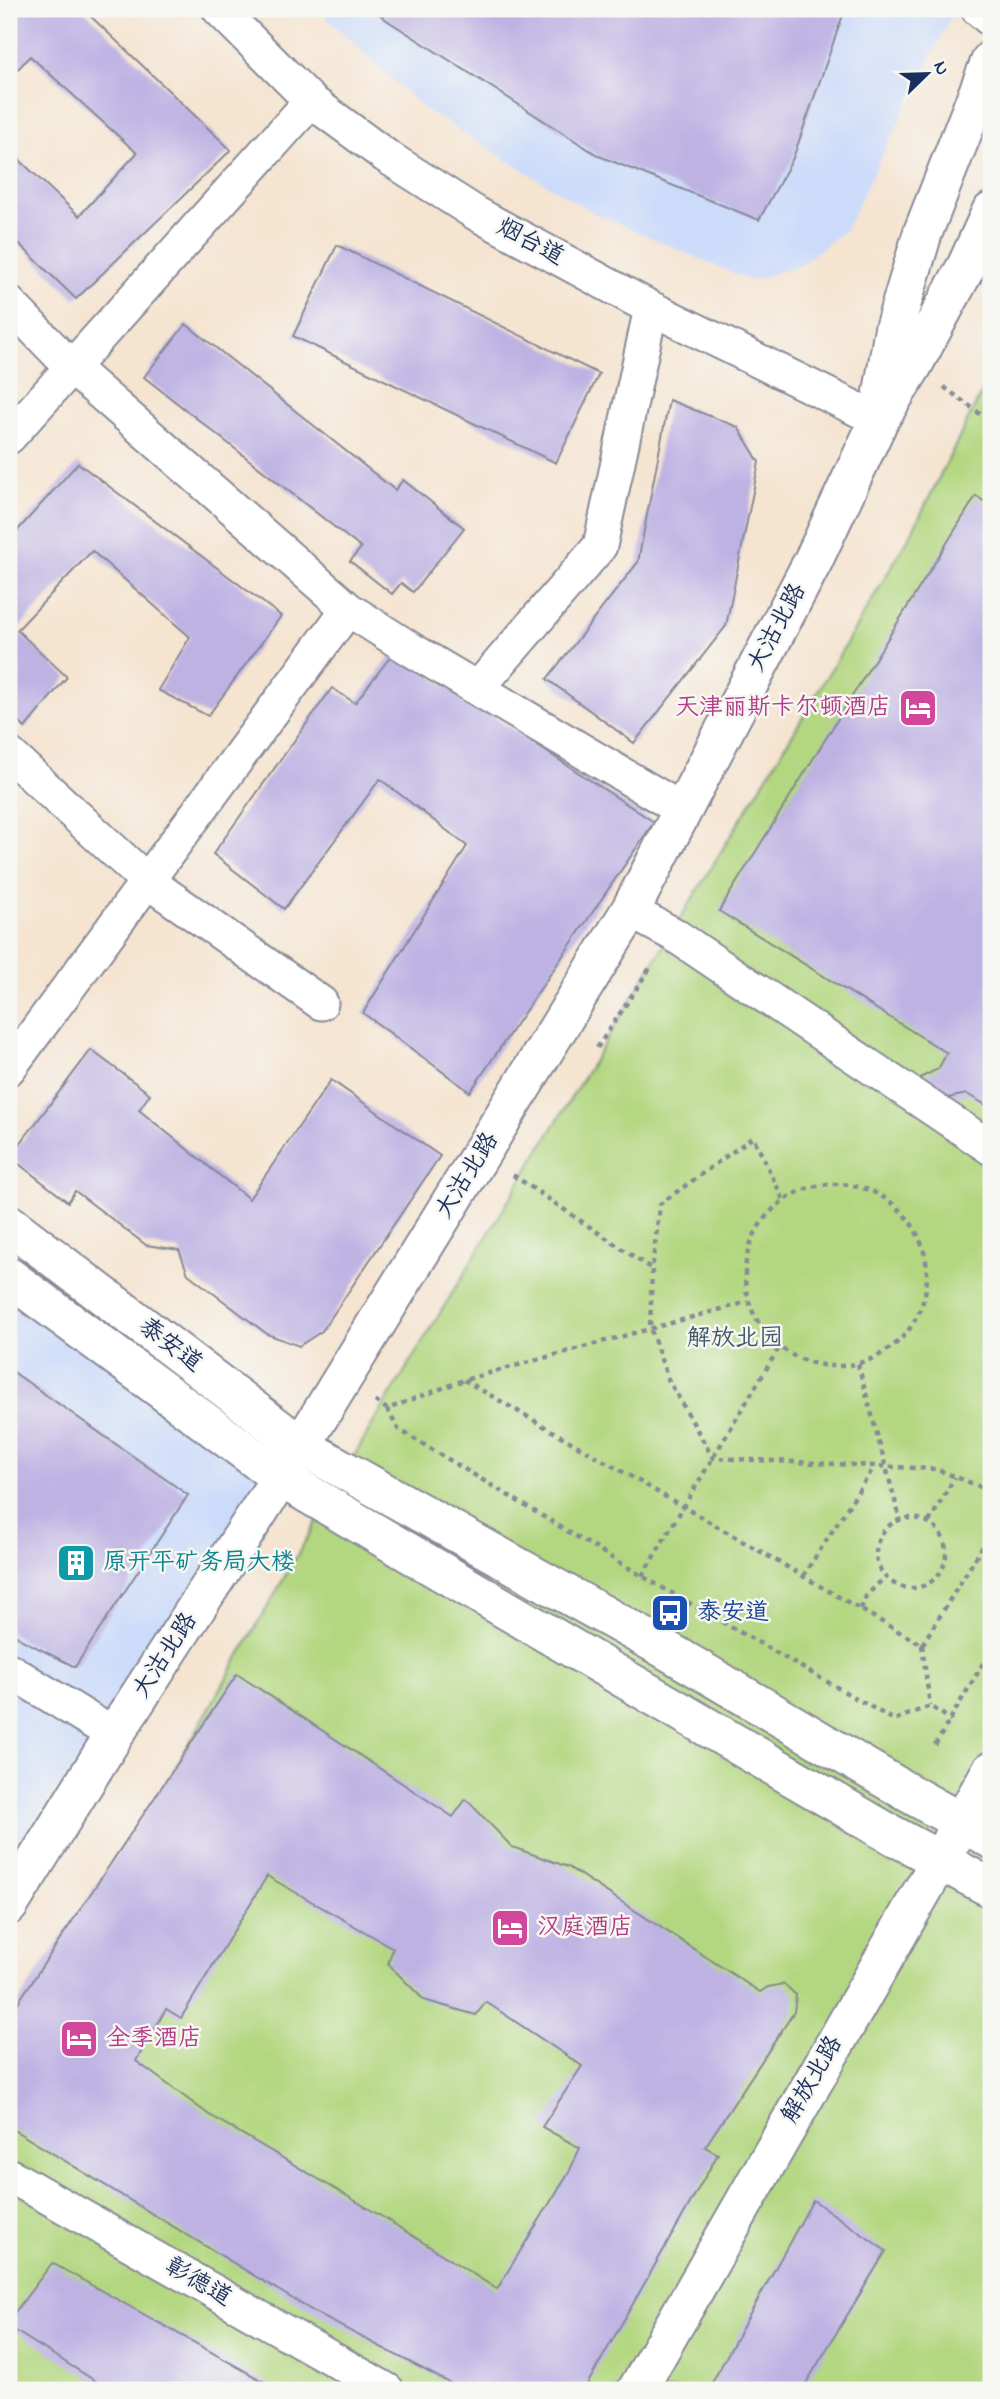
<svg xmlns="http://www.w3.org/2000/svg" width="1000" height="2399" font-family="'Indie Flower','LXGW WenKai TC',sans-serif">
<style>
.built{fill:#ccdbfa}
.green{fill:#b3d780;stroke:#67836f;stroke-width:2}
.building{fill:#beb2e3;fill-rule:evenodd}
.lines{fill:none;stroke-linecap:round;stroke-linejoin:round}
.minor-casing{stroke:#888a97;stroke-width:37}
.tertiary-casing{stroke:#888a97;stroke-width:42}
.secondary-casing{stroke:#888a97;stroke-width:42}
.path{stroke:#888a97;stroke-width:4.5;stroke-dasharray:5 5;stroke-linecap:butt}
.minor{stroke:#fff;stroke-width:33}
.tertiary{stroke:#fff;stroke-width:38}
.secondary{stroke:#fff;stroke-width:38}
.labels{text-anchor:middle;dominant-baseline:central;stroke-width:5;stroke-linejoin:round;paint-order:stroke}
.street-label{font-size:24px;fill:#1b2f5e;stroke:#f6f6f2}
.hotel-label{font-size:24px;fill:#b23c85;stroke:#f6f6f2;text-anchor:start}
.park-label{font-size:24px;fill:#415966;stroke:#f6f6f2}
.culture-label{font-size:24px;fill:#0d838f;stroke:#f6f6f2;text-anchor:start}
.transit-label{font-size:24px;fill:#164399;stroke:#f6f6f2;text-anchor:start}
</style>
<rect width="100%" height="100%" fill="#f6f6f2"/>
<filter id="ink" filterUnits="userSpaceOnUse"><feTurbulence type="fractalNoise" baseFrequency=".0143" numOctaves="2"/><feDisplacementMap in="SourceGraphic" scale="14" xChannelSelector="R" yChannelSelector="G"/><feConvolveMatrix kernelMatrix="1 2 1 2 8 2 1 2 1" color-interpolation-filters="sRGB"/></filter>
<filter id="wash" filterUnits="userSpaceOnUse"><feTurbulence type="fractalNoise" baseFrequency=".00686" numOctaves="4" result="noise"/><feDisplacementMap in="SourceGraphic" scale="28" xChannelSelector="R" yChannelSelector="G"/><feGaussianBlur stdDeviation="1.57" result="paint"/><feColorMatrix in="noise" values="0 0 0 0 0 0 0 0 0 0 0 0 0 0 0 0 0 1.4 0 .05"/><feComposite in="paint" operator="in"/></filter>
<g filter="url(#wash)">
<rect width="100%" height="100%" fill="#f5e4d0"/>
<path class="built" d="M317,9h638l-110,221 -46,36 -48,15 -158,-68 -170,-105z
M9,1244l273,208 -273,412z"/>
<path class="green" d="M991,374v2016h-982v-333l363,-632 420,-690 119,-201z"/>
<g id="blocks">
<path class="building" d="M9,9h74l148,141 -155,149 -67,-65v-84l70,66 58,-63 -107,-97 -21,23z
M374,9h471l-52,149 -34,62 -160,-64 -214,-137z
M337,245l262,129 -43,89 -263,-127z
M186,324l209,166 8,-10 61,48 -51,64 -12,-9 -9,11 -42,-33 11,-13 -217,-171z
M669,400l69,27 21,35 -33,164 -92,117 -87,-64 91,-117z
M78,463l203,153 -73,100 -50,-26 32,-53 -98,-86 -75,79 50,47 -42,51 -16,-16v-172z
M976,496l15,10v602l-24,-14 -35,7 -12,-23 18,-9 9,-16 -228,-142z
M394,652l260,170 -184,270 -107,-79 104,-167 -87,-67 -96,130 -71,-55 119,-166 23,15z
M91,1050l59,44 -11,16 110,89 82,-119 109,76 -118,175 -23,15 -32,-12 -79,-60 -9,-24 -33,-5 -71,-54 -7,11 -58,-45z
M9,1369l179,126 -113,172 -53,-27 -13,-10z
M237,1674l216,143 13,-18 46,48 56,20 192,125 8,-5 16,-3 12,11 -2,17 -89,135 13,7 -134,236h-121l-142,-74 -312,-189v-111zM267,1876l126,72 -5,16 36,36 52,15 10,-13 96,64 -40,61 38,21 -10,22 -73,119 -111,-70 -178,-105 -72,-53 30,-52 15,9z
M813,2200l73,51 -84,139h-94z
M52,2263l227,127h-169l-101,-63v-7z"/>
</g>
</g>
<g filter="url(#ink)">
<use href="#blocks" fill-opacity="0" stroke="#888a97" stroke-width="2"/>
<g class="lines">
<defs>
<path id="minor" d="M219,9l92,92 75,55 91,58 174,94 228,112
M978,9l13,11
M9,303l62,64 277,242 64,41 272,161
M9,437l302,-336
M478,688l122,-142 51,-238
M9,754l138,127 174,122
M630,911l43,23 318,214
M9,1068l339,-459
M9,1670l105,65
M9,2175l378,215"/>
<path id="tertiary" d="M9,1224l292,222 357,199 249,147 84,47
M9,1277l272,201 604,353 106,57
M637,2390l354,-619"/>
<path id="secondary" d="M881,404l13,-75 29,-97 68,-172
M9,1905l105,-170 187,-289 329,-535 183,-350 66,-141 34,-55 54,-100 24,-53"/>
</defs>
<use href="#minor" class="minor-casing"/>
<use href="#tertiary" class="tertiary-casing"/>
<use href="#secondary" class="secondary-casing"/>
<path class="path" d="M944,387l47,35
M597,1048l55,-83
M513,1175l139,94
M745 1275a91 91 0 1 1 182 0a91 91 0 1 1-182 0Z
M783,1199l-30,-62 -93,67 -8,65 -2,59 18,51 45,79 223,11 55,22
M858,1364l42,155
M464,1380l458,265 69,-112
M375,1401l12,8 77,-29 283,-78
M387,1409l11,20 244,147 252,144 36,-14 21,14
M876 1553a35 35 0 1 1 70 0a35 35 0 1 1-70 0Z
M929,1522l26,-45
M642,1576l138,-230
M803,1576l71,-109
M861,1609l5,-13 19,-19
M922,1645l8,61
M935,1745l56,-95"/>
<use href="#minor" class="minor"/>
<use href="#tertiary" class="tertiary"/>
<use href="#secondary" class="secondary"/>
</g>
</g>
<defs>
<symbol id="hotel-square" viewBox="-11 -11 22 22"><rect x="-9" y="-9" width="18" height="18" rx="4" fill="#d1479c" stroke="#f6f6f2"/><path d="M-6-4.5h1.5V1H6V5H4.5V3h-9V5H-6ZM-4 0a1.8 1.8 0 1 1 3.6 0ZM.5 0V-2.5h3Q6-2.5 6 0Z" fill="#fff"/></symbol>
<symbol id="building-square" viewBox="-11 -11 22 22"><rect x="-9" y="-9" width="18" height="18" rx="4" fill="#0f9aa8" stroke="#f6f6f2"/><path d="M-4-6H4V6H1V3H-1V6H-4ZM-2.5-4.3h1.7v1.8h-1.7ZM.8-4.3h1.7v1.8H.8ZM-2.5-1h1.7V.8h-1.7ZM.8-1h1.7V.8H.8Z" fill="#fff"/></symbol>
<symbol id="bus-square" viewBox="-11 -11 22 22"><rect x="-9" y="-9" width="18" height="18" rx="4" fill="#1a4fb4" stroke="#f6f6f2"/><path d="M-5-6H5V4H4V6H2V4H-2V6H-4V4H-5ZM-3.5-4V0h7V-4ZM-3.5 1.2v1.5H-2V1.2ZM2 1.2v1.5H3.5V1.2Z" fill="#fff"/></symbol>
</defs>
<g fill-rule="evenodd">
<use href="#hotel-square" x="896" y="686" width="44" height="44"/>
<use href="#building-square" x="54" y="1541" width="44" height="44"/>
<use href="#bus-square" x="648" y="1591" width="44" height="44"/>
<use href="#hotel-square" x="488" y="1906" width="44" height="44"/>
<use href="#hotel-square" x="57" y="2017" width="44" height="44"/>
</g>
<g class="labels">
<g class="street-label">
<text transform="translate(530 243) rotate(28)">烟台道</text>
<text transform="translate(778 628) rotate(-62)">大沽北路</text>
<text transform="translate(468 1176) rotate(-58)">大沽北路</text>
<text transform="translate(170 1346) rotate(37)">泰安道</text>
<text transform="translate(166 1656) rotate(-57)">大沽北路</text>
<text transform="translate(813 2080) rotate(-60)">解放北路</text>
<text transform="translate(198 2283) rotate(30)">彰德道</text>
</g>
<g class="hotel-label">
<text x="891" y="708" text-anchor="end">天津丽斯卡尔顿酒店</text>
<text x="537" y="1928">汉庭酒店</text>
<text x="106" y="2039">全季酒店</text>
</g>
<g class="park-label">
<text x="735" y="1339">解放北园</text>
</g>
<g class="culture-label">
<text x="103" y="1563">原开平矿务局大楼</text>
</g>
<g class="transit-label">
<text x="697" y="1613">泰安道</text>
</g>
</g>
<rect width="1000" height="2399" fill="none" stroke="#f6f6f2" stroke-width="35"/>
<g transform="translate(927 74) rotate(67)" stroke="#f6f6f2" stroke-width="5" paint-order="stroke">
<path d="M0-5L12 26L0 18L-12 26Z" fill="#1b2f5e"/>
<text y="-10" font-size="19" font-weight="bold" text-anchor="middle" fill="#1b2f5e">N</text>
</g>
</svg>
